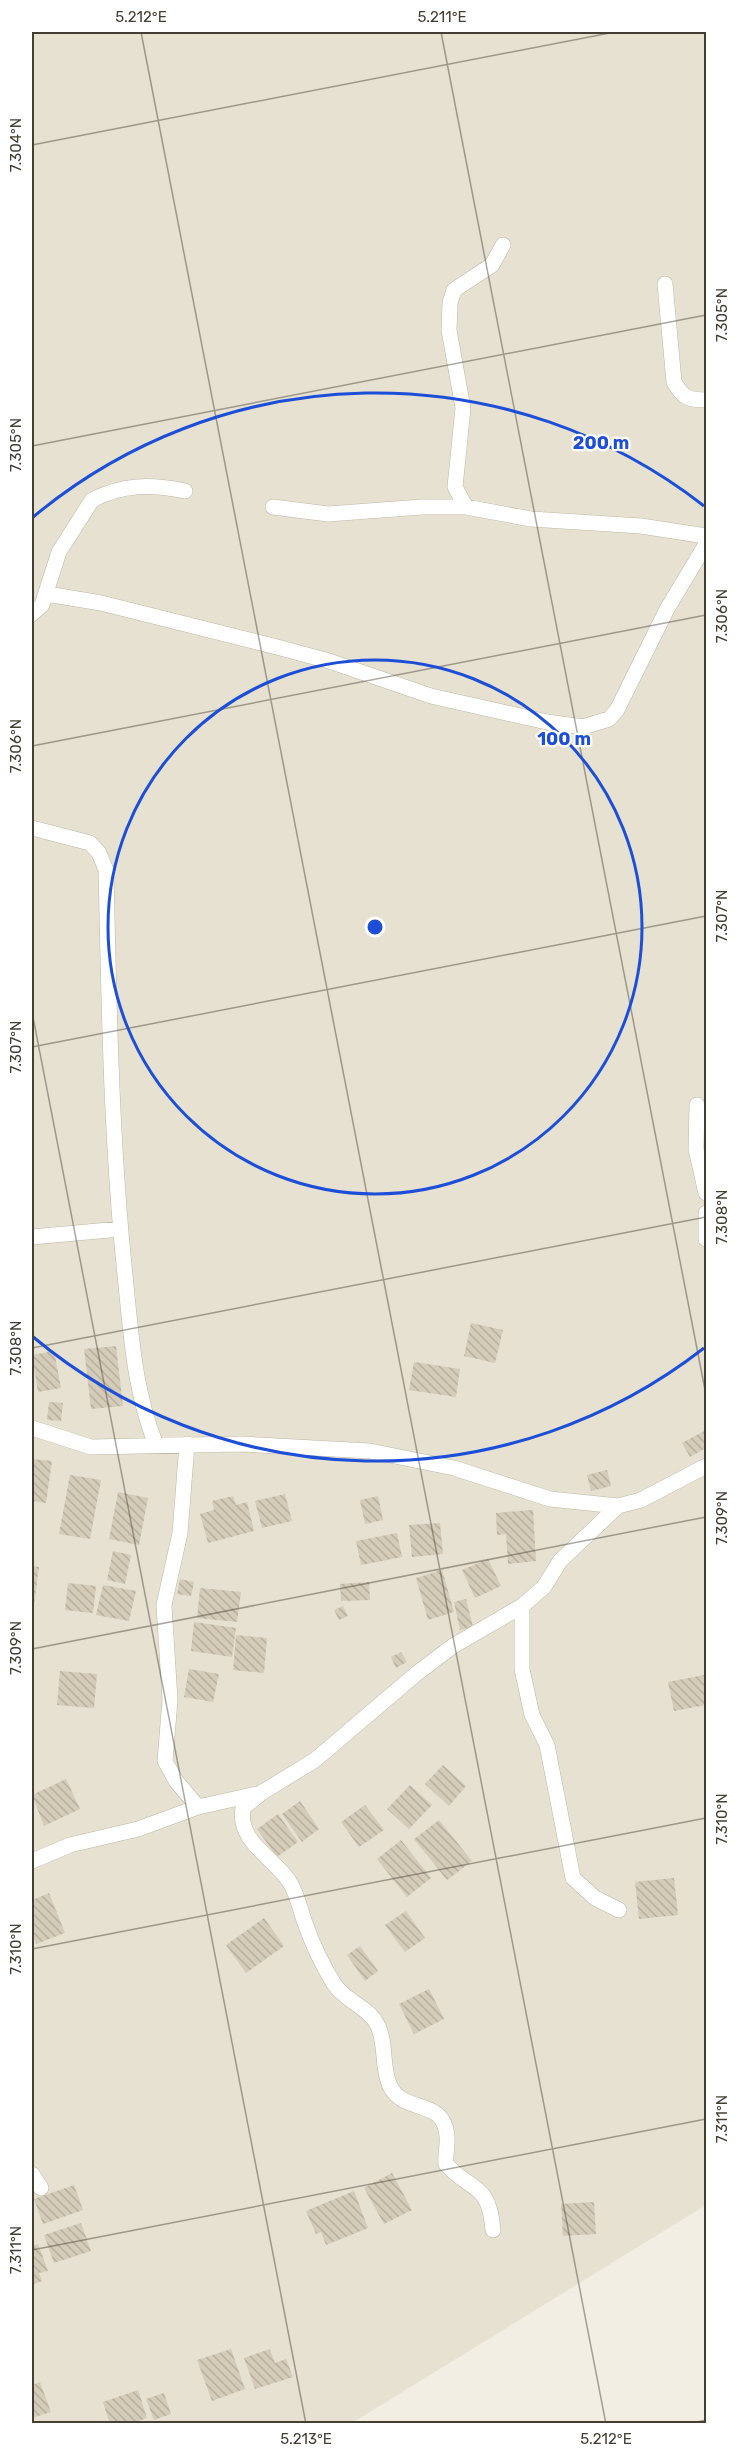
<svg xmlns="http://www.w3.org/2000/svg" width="738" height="2455" font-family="Rubik,sans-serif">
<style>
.residential{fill:#e6e1d1}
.building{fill:url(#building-back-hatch)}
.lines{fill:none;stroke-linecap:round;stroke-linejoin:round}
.street-casing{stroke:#beb7a5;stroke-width:16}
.street{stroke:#fff;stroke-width:15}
.ticks{fill:none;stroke:#443e33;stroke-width:1.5;stroke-opacity:0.45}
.ring{fill:none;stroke:#1d4ed8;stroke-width:3}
.centre{fill:#1d4ed8;stroke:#fff;stroke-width:3}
.ring-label{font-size:18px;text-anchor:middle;font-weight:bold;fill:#1d4ed8;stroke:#fff;stroke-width:4.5;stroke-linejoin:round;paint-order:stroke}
.neatline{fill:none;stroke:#443e33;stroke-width:2}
.ticks-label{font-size:15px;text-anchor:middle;fill:#443e33}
</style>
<defs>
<pattern id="building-back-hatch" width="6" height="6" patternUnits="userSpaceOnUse" patternTransform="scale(1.5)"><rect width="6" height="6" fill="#d4cbb8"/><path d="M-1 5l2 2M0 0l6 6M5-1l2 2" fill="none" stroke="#b7af9f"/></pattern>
</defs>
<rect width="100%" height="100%" fill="#f2eee3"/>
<path class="residential" d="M32,32h674v2173l-354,218 -320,1z"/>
<path class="building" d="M471,1323l32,7 -8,33 -31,-7z
M116,1346l7,60 -32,3 -7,-60z
M54,1351l7,37 -23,4 -6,-37z
M414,1362l46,7 -4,28 -47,-7z
M49,1402l14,1 -2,18 -14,-1z
M706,1430v18l-16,9 -8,-14z
M32,1459l20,2 -6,42 -14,-2z
M607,1470l4,16 -20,5 -4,-16z
M70,1475l31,5 -11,59 -31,-5z
M118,1492l30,6 -9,47 -30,-6z
M285,1494l7,27 -30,7 -7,-27z
M233,1496l3,9 11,-3 7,29 -46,12 -8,-29 14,-4 -2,-9z
M378,1496l5,24 -18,4 -5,-24z
M533,1510l3,51 -28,3 -2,-30 -9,1 -1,-22z
M440,1523l3,31 -31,3 -3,-32z
M397,1533l5,24 -41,8 -5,-24z
M113,1551l18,4 -6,29 -18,-4z
M488,1559l13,27 -26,12 -13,-28z
M32,1566l7,1 -6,45h-1z
M442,1570l12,42 -26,8 -12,-42z
M180,1579l14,3 -3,14 -14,-2z
M369,1582l1,18 -29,1 -1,-17z
M68,1583l28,3 -3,27 -28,-3z
M103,1585l33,6 -7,30 -33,-6z
M200,1588l41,4 -4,30 -40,-4z
M466,1599l7,28 -13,3 -6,-28z
M343,1606l5,10 -9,4 -5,-10z
M194,1622l42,6 -4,29 -41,-6z
M236,1635l31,3 -3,35 -31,-3z
M401,1652l6,10 -11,6 -5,-11z
M189,1669l30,5 -6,28 -29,-5z
M60,1671l37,3 -3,34 -37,-3z
M704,1675l2,30 -32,6 -6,-29z
M443,1765l23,21 -17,20 -24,-22z
M66,1779l14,30 -36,17 -12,-31z
M410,1785l22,20 -23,24 -22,-20z
M300,1801l19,28 -17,13 -20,-28z
M365,1805l19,25 -25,17 -18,-25z
M278,1814l20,28 -21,15 -20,-28z
M439,1820l33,41 -25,19 -33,-41z
M401,1840l30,38 -24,19 -30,-38z
M674,1878l4,37 -39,4 -4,-37z
M49,1893l16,40 -29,11 -4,-11v-33z
M406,1911l19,27 -20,14 -20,-27z
M264,1918l20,28 -38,27 -20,-28z
M360,1946l18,25 -13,10 -18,-26z
M429,1989l15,30 -30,15 -15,-30z
M392,2173l20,37 -28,14 -20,-36z
M74,2185l9,25 -40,14 -9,-25z
M354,2191l14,37 -42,17 -5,-13 -5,2 -10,-23z
M594,2202l2,32 -33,2 -2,-32z
M81,2223l10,28 -37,12 -10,-28z
M38,2244l10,27 -9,2 3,8 -10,4v-39z
M231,2349l14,40 -33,12 -15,-41z
M270,2349l5,14 11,-4 7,18 -38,12 -11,-31z
M40,2382l11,30 -19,6v-33z
M138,2390l9,28 -16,6h-21l-7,-22z
M164,2393l7,21 -17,6 -8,-21z"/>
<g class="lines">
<defs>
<path id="street" d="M665,284l9,98c9,16 15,18 32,18
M273,507l55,7 94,-7h44l65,12 110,7 65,10
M466,507l-11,-20 8,-79 -14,-78 1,-27 4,-13 38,-25 11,-20
M47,594l54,9 176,44 52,14 102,35 116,26 36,5 26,-8 8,-9 50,-101 39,-65
M32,614l10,-9 17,-53 33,-52c31,-16 59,-16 93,-9
M32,828l58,15 9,10 7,17c3,136 5,270 19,405 6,58 9,115 31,170
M697,1105l-1,44 10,44
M706,1213v26
M32,1237l88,-8
M32,1428l59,19 150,-3 129,7 84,17 96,31 68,7
M187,1444l-7,89 -16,72 6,95 -5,61 11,20 22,26
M522,1606v63l10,46 15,30 26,133 22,20 24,12
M259,1795l-16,13c-6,33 29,48 46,73 8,12 11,28 16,42 7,20 18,43 29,61 11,17 34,23 43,40 10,19 4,43 13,62 14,29 54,11 57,50 1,9 -2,18 -1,28 26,29 43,18 47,66
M32,1861l38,-16 68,-16 60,-22 63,-14 54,-33 101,-86 37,-28 69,-40 22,-19 16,-26 58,-55 23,-6 65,-34
M32,2174l9,14"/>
</defs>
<use href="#street" class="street-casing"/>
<use href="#street" class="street"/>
</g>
<path class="ticks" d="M141,32l465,2392M441,32l265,1363M32,145l583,-113M32,446l674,-131M32,746l674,-131M32,1012l274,1412M32,1047l674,-131M32,1348l674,-131M32,1649l674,-132M32,1949l674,-131M32,2250l674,-131M687,2424l19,-4"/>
<g class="ring">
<circle cx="375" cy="927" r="267"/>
<path d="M704 1348A534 534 0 0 1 32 1336M32 518A534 534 0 0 1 704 506"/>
</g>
<circle cx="375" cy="927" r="9" class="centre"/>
<g class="ring-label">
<text x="601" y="449">200 m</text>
<text x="564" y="745">100 m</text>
</g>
<rect width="738" height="2455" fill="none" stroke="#ffffff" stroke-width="66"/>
<rect x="33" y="33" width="672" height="2389" class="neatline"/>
<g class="ticks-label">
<text x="141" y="22">5.212°E</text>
<text x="442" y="22">5.211°E</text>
<text transform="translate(16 145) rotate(-90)" y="5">7.304°N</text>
<text transform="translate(722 315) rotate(-90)" y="5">7.305°N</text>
<text transform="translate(16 445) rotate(-90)" y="5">7.305°N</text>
<text transform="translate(722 616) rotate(-90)" y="5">7.306°N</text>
<text transform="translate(16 746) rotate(-90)" y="5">7.306°N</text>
<text transform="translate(722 916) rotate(-90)" y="5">7.307°N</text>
<text transform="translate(16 1047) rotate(-90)" y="5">7.307°N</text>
<text transform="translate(722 1217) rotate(-90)" y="5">7.308°N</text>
<text transform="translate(16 1348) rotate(-90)" y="5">7.308°N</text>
<text transform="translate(722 1518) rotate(-90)" y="5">7.309°N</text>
<text transform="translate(16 1648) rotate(-90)" y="5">7.309°N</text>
<text transform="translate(722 1819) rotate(-90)" y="5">7.310°N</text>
<text transform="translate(16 1949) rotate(-90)" y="5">7.310°N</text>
<text transform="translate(722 2119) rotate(-90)" y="5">7.311°N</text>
<text transform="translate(16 2250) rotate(-90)" y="5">7.311°N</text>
<text x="306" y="2444">5.213°E</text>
<text x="606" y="2444">5.212°E</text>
</g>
</svg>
